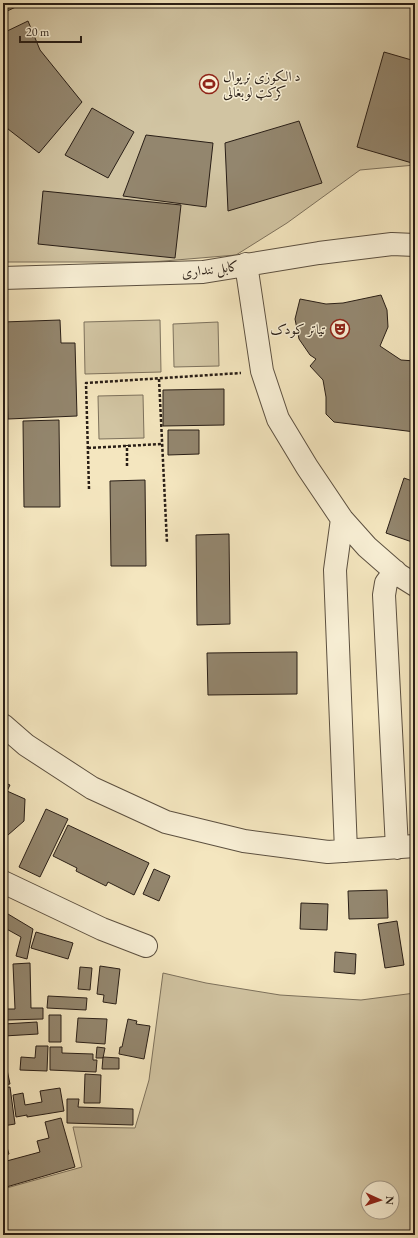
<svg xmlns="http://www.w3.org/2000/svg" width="418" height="1238" font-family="'EB Garamond',Amiri,serif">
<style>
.green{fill:#d1c4a2;stroke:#7d715c;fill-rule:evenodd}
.building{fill:#93866e;stroke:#291e16}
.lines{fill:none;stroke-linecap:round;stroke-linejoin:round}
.minor-casing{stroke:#5c5040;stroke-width:24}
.path{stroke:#291e16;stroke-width:2.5;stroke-dasharray:3 2;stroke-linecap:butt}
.minor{stroke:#f8efd5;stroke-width:22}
.labels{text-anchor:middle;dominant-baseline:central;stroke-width:3;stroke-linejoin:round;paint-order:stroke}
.poi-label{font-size:14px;fill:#291e16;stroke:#f8efd5;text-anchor:start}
.street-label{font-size:14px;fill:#291e16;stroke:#f8efd5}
</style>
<rect width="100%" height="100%" fill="#f4e6bf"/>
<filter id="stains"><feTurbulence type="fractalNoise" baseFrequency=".005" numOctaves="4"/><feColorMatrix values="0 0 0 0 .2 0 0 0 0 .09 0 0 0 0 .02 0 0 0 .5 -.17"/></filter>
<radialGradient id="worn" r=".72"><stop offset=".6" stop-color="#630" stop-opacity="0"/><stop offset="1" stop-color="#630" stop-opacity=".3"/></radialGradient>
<path class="green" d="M3,3h412v162l-55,5 -73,53 -51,32 -84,7h-149z
M160,320l1,52 -76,2 -1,-52z
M218,322l1,44 -45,1 -1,-43z
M143,395l1,43 -45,1 -1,-43z
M163,973l43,10 74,12 81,5 54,-7v242h-412v-46l79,-22 -9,-40 62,1 14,-48zM368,1188h24v24h-24z"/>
<path class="building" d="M3,3h17v2l-17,8z
M28,21l12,29 42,52 -43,51 -31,-24 -5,-8v-88z
M384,52l31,9v93l-3,9 -55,-16z
M92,108l42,24 -26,46 -43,-23z
M299,121l23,62 -94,28 -3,-68z
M146,135l67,8 -7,64 -83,-11z
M43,191l138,14 -6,53 -137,-14z
M381,295l6,15 1,17 -8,19 21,14 14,1v71l-81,-10 -8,-8v-17l-3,-17 -13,-14 6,-7 -6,-4 -11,-16 -4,-20 5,-20 26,5 17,-1z
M60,320l1,23h14l2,73 -69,3 -1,-29h-4v-68z
M224,389v36l-61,1v-36z
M59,420l1,87h-36l-1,-86z
M168,430h31v24l-31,1z
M404,478l11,4v61l-29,-10z
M145,480l1,86h-35l-1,-85z
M229,534l1,90 -33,1 -1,-90z
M297,652v42l-89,1 -1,-42z
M3,782l7,3 -3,6 18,8 -1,22 -16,14 -5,-3z
M46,809l22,10 -28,58 -21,-10z
M68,825l81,38 -15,32 -26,-13 -2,4 -30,-15 1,-3 -24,-12z
M154,869l16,7 -11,25 -16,-7z
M387,890l1,28 -39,1 -1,-28z
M301,903l27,1 -1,26 -27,-1z
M3,911l30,18 -6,30 -11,-3 5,-19 -18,-10z
M397,921l7,44 -19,3 -7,-44z
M36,932l37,11 -5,16 -37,-11z
M335,952l21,2 -1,20 -21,-2z
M30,963l1,45h12v11l-36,1 -1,-11h9l-2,-45z
M100,966l20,3 -4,35 -13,-2 1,-7 -7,-1z
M80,967l12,1 -2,22 -12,-1z
M48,996l39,2 -1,12 -39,-2z
M49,1015h12v27h-12z
M78,1018l29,1 -2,25 -29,-2z
M128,1019l9,2 -1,3 14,2 -6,33 -25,-5 1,-7h2z
M37,1022l1,12 -34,2v-12z
M36,1046h12l-1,25 -27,-1 1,-13 14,1z
M50,1047h12v6l31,1v6h4l-1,12 -46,-2z
M97,1047l8,1 -2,10h-7z
M103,1057l16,1v11h-17z
M3,1060h2l5,24 -7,1z
M85,1074l16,1 -1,28h-16z
M10,1087l5,37 -12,2v-38z
M60,1088l4,23 -37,6v-2l-11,2 -3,-22 10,-2 2,12 17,-3 -2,-11z
M67,1099h12l-1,8 55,2v16l-66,-2z
M61,1118l14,49 -72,21v-26l37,-10 -3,-11 12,-3 -4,-16z
M3,1137h1l5,17 -6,2z"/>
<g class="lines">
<defs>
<path id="minor" d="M246,264l16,107 16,48 29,48 35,52 25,28 32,28 16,10
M3,278l200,-6 116,-19 73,-9 23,1
M342,519l-7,51 11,281
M395,571l-9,12 -2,12 13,253
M3,725l23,20 66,43 74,34 78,19 84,11 87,-6
M3,882l99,47 44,17"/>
</defs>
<use href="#minor" class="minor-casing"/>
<path class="path" d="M159,379l8,164
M88,448l74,-4
M127,466v-21
M89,489l-3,-106 155,-10"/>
<use href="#minor" class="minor"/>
</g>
<defs>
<symbol id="stadium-ring" viewBox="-11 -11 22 22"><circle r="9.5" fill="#f8efd5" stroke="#8f2418" stroke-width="1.5"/><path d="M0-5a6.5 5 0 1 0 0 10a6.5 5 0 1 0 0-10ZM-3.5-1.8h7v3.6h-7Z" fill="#8f2418"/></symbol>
<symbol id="theatre-ring" viewBox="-11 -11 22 22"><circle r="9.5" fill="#f8efd5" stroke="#8f2418" stroke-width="1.5"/><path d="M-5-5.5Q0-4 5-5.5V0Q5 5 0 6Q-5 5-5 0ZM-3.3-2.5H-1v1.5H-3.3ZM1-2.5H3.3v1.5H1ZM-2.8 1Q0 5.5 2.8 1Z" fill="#8f2418"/></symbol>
</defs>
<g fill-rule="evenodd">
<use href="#stadium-ring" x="198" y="73" width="22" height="22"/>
<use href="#theatre-ring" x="329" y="318" width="22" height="22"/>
</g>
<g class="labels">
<g class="poi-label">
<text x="223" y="76">د الکوزی نړیوال<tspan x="223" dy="16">کرکټ لوبغالی</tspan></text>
<text x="326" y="329" text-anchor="end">تیاتر کودک</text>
</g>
<g class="street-label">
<text transform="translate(210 269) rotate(-7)">کابل ننداری</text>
</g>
</g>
<rect width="418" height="1238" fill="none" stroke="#f4e6bf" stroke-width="16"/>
<rect x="4" y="4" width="410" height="1230" fill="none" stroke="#291e16" stroke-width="2"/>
<rect x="8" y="8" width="402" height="1222" fill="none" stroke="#291e16"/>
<g transform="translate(380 1200) rotate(93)"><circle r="19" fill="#f8efd5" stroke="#a59b89"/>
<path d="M0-3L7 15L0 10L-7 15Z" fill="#8f2418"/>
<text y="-6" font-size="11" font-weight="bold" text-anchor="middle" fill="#291e16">N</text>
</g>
<path d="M20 36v6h61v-6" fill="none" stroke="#291e16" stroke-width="2"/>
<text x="26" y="36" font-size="12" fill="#291e16" stroke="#f8efd5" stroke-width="3" paint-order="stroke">20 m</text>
<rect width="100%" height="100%" filter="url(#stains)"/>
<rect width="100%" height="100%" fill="url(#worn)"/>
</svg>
